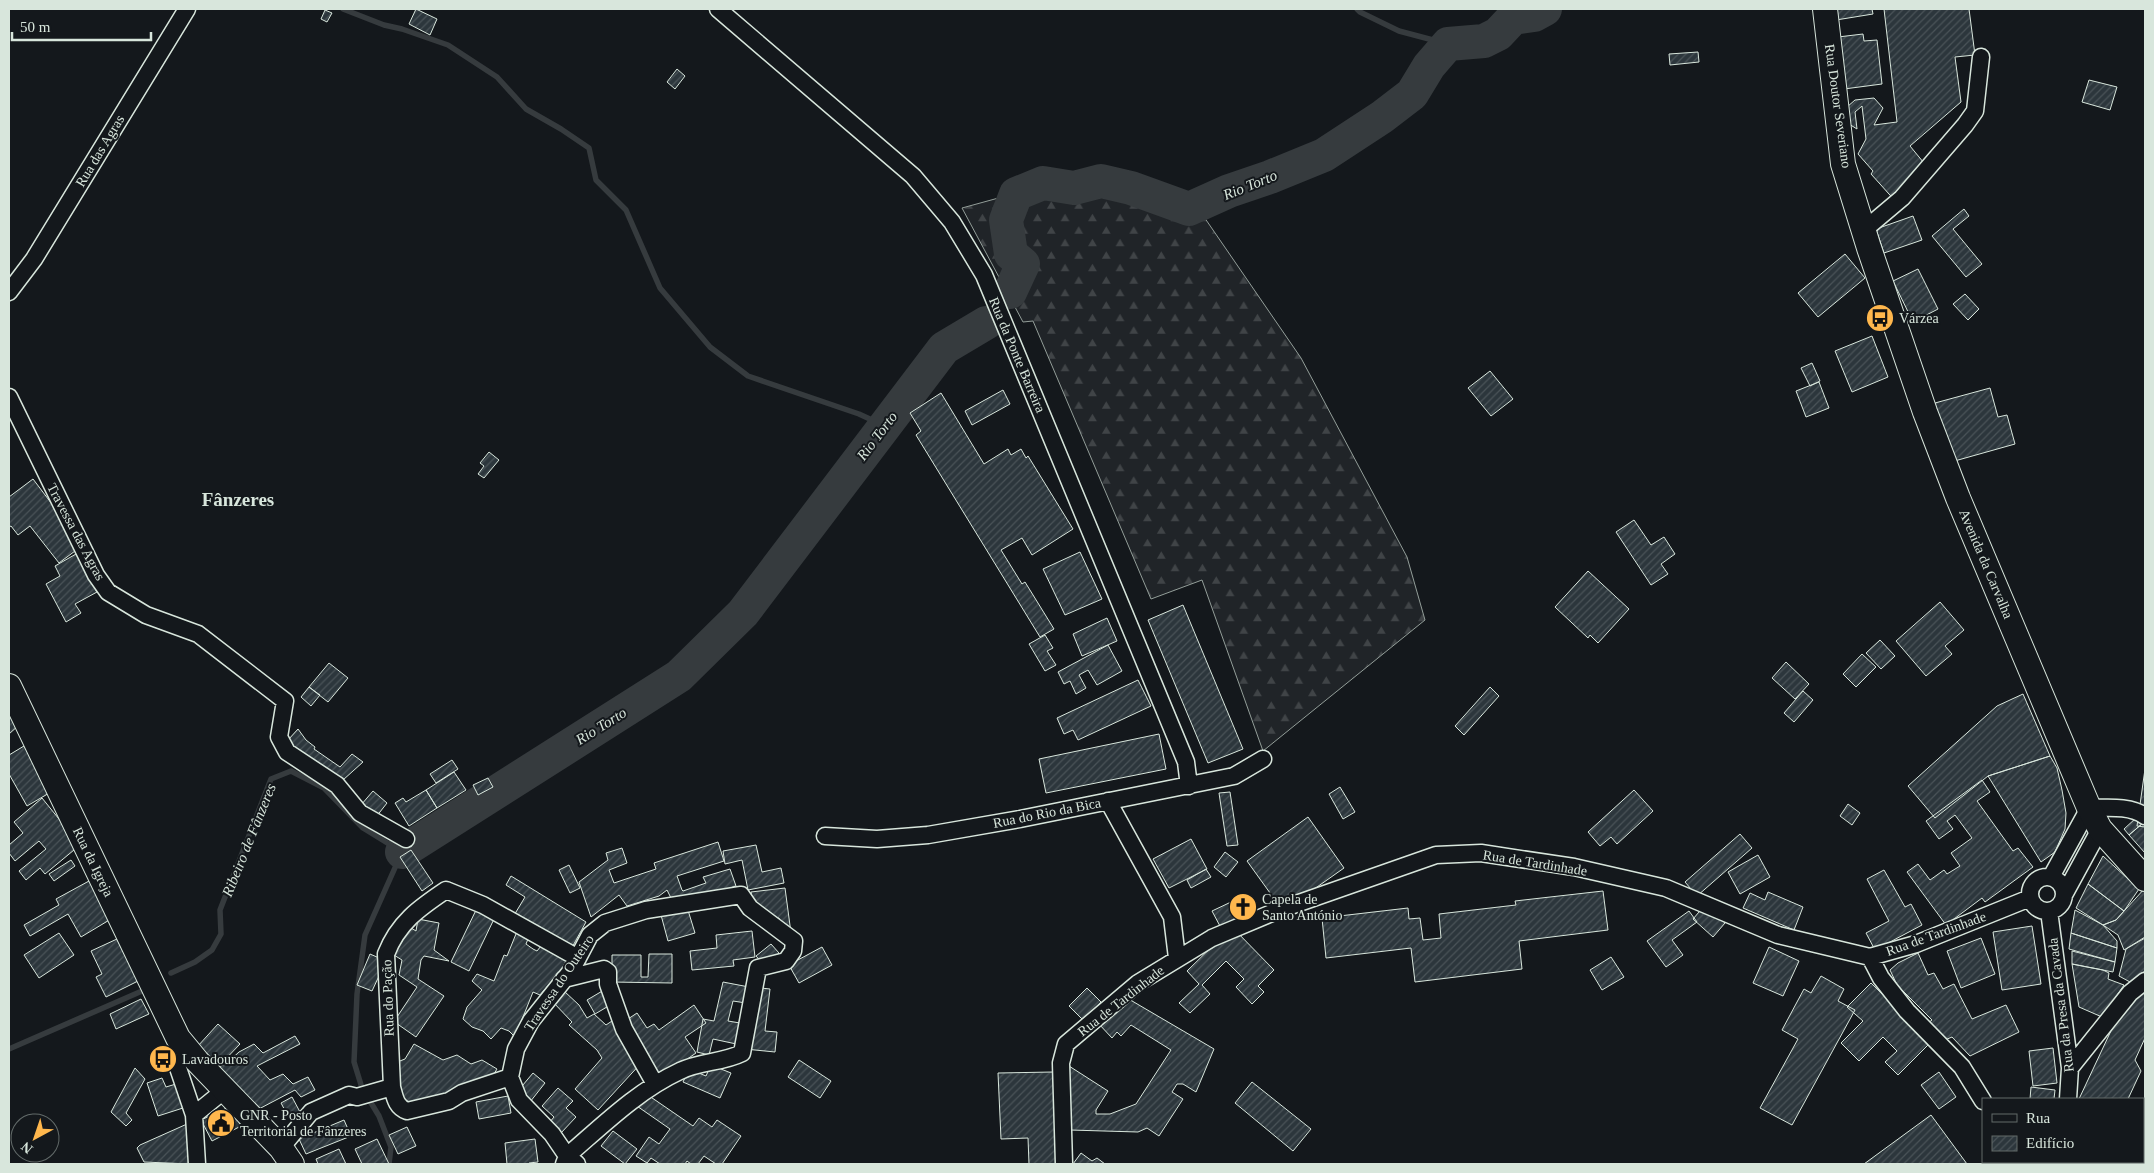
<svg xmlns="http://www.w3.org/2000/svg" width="2154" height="1173" font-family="Georgia,serif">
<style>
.forest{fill:url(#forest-firs);stroke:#939e99}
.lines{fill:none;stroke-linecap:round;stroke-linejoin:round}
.stream{stroke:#363b3e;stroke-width:5.5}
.river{stroke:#363b3e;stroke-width:34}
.building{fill:url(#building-hatch);stroke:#d8e6dc}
.street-casing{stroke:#d8e6dc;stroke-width:19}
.secondary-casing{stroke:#d8e6dc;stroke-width:26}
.street{stroke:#14181c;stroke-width:16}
.secondary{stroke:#14181c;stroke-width:24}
.labels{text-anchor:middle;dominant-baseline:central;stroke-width:4;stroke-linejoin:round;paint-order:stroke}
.street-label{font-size:14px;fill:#d8e6dc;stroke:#14181c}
.poi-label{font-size:14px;fill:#d8e6dc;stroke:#14181c;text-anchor:start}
.water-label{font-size:15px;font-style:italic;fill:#d8e6dc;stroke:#14181c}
.district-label{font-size:19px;font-weight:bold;fill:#d8e6dc;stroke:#14181c}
</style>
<defs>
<pattern id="forest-firs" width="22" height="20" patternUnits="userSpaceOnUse" patternTransform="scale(1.25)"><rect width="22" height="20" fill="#202428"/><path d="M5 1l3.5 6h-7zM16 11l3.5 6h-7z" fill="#404447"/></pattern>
<pattern id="building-hatch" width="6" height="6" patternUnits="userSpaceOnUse" patternTransform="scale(1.25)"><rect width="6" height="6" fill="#2c363c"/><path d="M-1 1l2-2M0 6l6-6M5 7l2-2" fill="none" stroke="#4a5358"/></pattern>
</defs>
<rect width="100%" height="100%" fill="#14181c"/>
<path class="forest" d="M1024,191l130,4 41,22 7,-3 99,144 106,199 18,63 -162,131 -61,-171 -51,19 -118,-278 -10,1 -61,-114z"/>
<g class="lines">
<path class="stream" d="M343,9l41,16 18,4 46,16 49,32 29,32 35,20 28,19 7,32 30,30 34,78 50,59 38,29 111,38 26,12
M1357,9l3,3 39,19 49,13
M171,973l24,-11 17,-12 9,-16 -1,-24 51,-131 20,-8 33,17 39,40 39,24 -37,83 -8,59 -3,68 8,26 17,28 12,31 -2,17
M9,1049l133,-58"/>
<path class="river" d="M1010,292l13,-28 -12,-10 -5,-34 10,-26 27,-11 31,5 27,-7 30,7 58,21 40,-18 41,-14 54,-22 58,-38 30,-23 17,-28 19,-22 36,-3 14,-7 15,-16 21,-3 11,-6
M402,852l277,-176 64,-63 201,-265 42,-25"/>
</g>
<path class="building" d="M416,9l21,10 -7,16 -21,-11z
M1834,9h38l1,5 -37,6z
M1884,9h85l6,46 -20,2 6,45 -51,44 23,28 -35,30 -27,-30 2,-3 -15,-17 8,-15 -4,-33 -7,6 2,17 -8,-5 -2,-17 8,-7 19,-2 9,10 -9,17 23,-3z
M325,10l7,3 -5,9 -6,-3z
M1863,34l1,7 13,-1 5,44 -38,5 -6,-52z
M1698,52l1,10 -29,3 -1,-11z
M677,69l8,7 -10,13 -8,-7z
M2089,80l28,7 -7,23 -28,-8z
M1964,209l5,7 -16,13 29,35 -16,13 -34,-41z
M1913,216l9,24 -38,13 -8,-24z
M1845,254l20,24 -47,39 -20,-24z
M1918,269l20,40 -25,13 -20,-41z
M1965,294l14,15 -11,11 -15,-16z
M1872,336l16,41 -36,15 -17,-41z
M1812,363l8,18 -10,5 -9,-18z
M1490,371l23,28 -22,17 -23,-28z
M1819,382l10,26 -23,9 -10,-26z
M1990,388l8,29 9,-2 8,29 -64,18 -16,-59z
M1003,390l7,14 -38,21 -7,-14z
M941,393l43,71 24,-15 3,6 10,-6 5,9 2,-2 45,73 -41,26 -10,-17 -21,12 21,34 3,-2 29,47 -14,8 -124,-202 5,-4 -11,-18z
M489,452l10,8 -15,18 -6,-4 6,-8 -4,-3z
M33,479l50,66 -24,18 -29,-37 -12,9 -7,-9 -2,1v-30z
M1634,520l17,25 13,-8 11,17 -14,10 7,10 -17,11 -35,-53z
M1080,552l22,47 -37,16 -22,-46z
M76,554l21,38 -22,12 6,9 -15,9 -20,-38 14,-8 -5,-10z
M1588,571l41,38 -31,34 -8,-8 -2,3 -33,-31z
M1940,602l24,28 -19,16 7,8 -26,22 -30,-35z
M1183,605l60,144 -35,14 -60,-143z
M1107,618l10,23 -35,15 -9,-22z
M1045,635l8,13 -6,3 9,14 -11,6 -16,-27z
M1880,640l15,16 -14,13 -15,-16z
M1108,645l14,26 -25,14 -9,-15 -9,5 7,13 -10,6 -6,-13 -6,3 -6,-12z
M1862,654l14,13 -20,20 -13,-13z
M1786,662l23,22 -14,15 -23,-21z
M329,663l19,15 -20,24 -19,-15z
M1138,680l13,26 -73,34 -5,-10 -9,4 -7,-16z
M309,687l11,8 -9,11 -10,-9z
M1490,687l9,9 -35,39 -9,-9z
M1803,691l10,9 -19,22 -10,-9z
M2023,694l27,62 -62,20 -53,42 -27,-32 89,-80z
M9,714l10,11 -10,9z
M298,729l8,11 9,7 -1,2 26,18 12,-13 11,8 -20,18 -47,-30 -8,-10z
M1159,734l7,35 -120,24 -7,-34z
M24,746l27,46 -24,14 -18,-32v-19z
M2050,756l7,12 5,22 4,23 -1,16 -10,23 -14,10 -53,-86z
M452,760l6,9 -22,14 -6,-9z
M2145,769v58l-8,-1z
M454,772l12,18 -29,18 -11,-18z
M488,778l5,9 -15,8 -5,-10z
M1982,780l8,12 -13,9 36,50 5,-3 15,19 -48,35 -3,-4 -36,27 -39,-53 11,-8 12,16 14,-10 3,4 13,-8 -9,-13 21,-15 -17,-23 -8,6 6,8 -14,10 -13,-18z
M1340,787l15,25 -12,7 -14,-25z
M426,790l11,18 -28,18 -14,-23 8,-5 3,4z
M1634,790l19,21 -36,33 -6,-7 -11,9 -12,-14z
M373,791l14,12 -11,14 -15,-12z
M1230,792l8,53 -11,1 -8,-53z
M42,798l38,47 -35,29 -5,-6 -14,12 -7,-9 27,-22 -7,-8 -24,20 -6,-8v-8l14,-12 -9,-11z
M1848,804l12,9 -8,12 -12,-9z
M1308,817l36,51 -61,43 -36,-50z
M2136,818l6,6 -13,11 -5,-6z
M2145,821v32l-16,-18z
M1740,834l12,14 -55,48 -12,-14z
M1191,839l16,30 -38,19 -16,-29z
M718,842l6,19 -47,15 5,14 1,1 23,-8 -3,-6 27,-8 6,17 -61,20 -8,-16 -8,6 -32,10 -8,-11 -28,22 -12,-35 29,-22 -2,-7 16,-5 5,15 -18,7 5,13 42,-14 -2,-6z
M756,845l6,27 19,-4 3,15 -36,7 -6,-30 -17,4 -2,-13z
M411,850l22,33 -11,8 -22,-34z
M1225,852l13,10 -12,15 -12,-10z
M1758,855l12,22 -30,17 -12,-22z
M2103,856l36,33 -15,22 -36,-27z
M71,860l4,6 -21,15 -5,-7z
M569,865l11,23 -10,5 -11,-23z
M1206,869l5,8 -20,11 -4,-8z
M1884,870l21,37 6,-3 11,21 -47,25 -9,-17 23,-12 -22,-42z
M511,876l75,46 -16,29 -57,-34 12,-20 -19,-12z
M89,881l22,38 -30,18 -13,-23 -38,22 -6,-11 35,-20 -3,-6z
M2088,884l36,27 -8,9 -13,5 -27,-17z
M785,888l6,45 -10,1 -2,-16 -24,3 -4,-29z
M2145,888v49l-21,13 -6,-15 -15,-10 13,-5z
M1603,891l5,39 -89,11 3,28 -107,13 -4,-34 -85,10 -4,-40 86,-10 1,11 11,-1 3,22 18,-2 -2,-24 77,-9 -1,-4z
M1768,892l35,15 -9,23 -51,-22 7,-15 15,7z
M1247,894l8,17 -15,8 -9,-17z
M1231,902l9,17 -19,9 -9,-17z
M1705,905l20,18 -12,14 -20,-18z
M687,907l8,26 -27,8 -7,-26z
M477,908l18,9 -26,54 -18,-9z
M2075,910l28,15 14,16v7l-46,-15z
M1689,911l8,11 -25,18 11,15 -17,12 -19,-26z
M418,919l21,4 -5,27 15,11 -25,-5 -3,4 -3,19 26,17 -28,41 -20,-14 1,-6 20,-30 -18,-12 3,-15 -13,-8 19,-26 8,5z
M2032,926l9,58 -39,6 -9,-58z
M1232,927l42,43 -16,16 6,6 -12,12 -16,-17 8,-8 -18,-18 -24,24 8,9 -20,19 -11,-10 20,-19 -12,-13z
M518,929l12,5 -4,10 7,5 4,2 8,-10 24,20 -29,34 -7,-3 -18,45 -6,-6 -8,-3 -10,11 -8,-8 -11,-4 -9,-8 4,-12 15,-17 -10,-9 5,-7 17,7 10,-26 3,1z
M752,931l3,26 -22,3 1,6 -42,4 -2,-19 27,-3 -1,-13z
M59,933l15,22 -35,23 -15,-23z
M2071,933l46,15 -2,14 -46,-13z
M1981,938l14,36 -34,14 -14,-37z
M2145,938v33l-15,11 -11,-6 7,-27z
M117,939l21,42 -32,16 -10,-20 6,-3 -11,-23z
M771,944l8,9 -14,13 -9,-10z
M822,947l10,18 -33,18 -14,-25 7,-4 4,7z
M1769,947l30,14 -16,35 -30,-13z
M2072,951l43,11 -2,10 -41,-8z
M1918,953l10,22 6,-2 9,16 11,-5 18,35 34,-14 13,27 -49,24 -18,-19 -7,3 -17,-17 4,-3 -35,-35 -7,-15 8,-7z
M370,954l16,7 -14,30 -15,-6z
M649,954h23v29l-60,-1v-27h29v22h7z
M1611,957l13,20 -22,13 -12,-20z
M2072,964l31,6 6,3 -1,6 16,6 -22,32 -23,-10z
M1821,976l23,13 -6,12 17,9 -63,115 -32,-17 38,-69 -16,-9 22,-41 7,4z
M723,982l26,5 -3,16 -13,-2 -5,20 18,3 -5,21 -28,-6 -4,16 -12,-3 6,-33 11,2z
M1871,983l60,59 -33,33 -13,-13 12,-11 -14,-14 -24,24 -18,-18 22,-22 -16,-14z
M752,987l18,2 -5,42 12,1 -2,20 -30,-3z
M1087,988l14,14 -18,18 -14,-14z
M604,990l8,14 -17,10 -8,-14z
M564,991l15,14 8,13 7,-4 12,11 9,-6 28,42 -45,49 -23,-21 27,-31 -5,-8 -28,-25 3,-3 -20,-21z
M2145,991v47l-10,22 6,11 -13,28h-49l45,-96z
M1127,998l87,51 -18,43 -13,-8h-6l-5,8 11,7 -24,37 -12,-8 -9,4 -68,-2 -1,-64 39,25 -12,19v4h14l26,-10 35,-54 -40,-25 -10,11 -4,-4 -5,6 -14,-15z
M141,999l8,15 -33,15 -6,-15z
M694,1005l12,18 -21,14 11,16 -36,25 -38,-55 15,-10 10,15 7,-4 5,6z
M218,1024l22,20 -22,23 -21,-20z
M295,1036l5,8 -43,22 13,14 13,-6 10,10 15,-7 7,13 -14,7 -6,-7 -38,20 -40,-42 10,-5 12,-11 15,-8 9,9z
M414,1044l29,16 14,-5 14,9 11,-4 15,9 -6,10 -84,30 -20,-43 18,-7z
M2053,1048l4,35 -24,3 -4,-35z
M799,1060l32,21 -11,17 -32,-21z
M711,1065l20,8 -11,25 -37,-16 6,-13 17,7z
M135,1068l10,11 -19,34 6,7 -6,6 -15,-14z
M1053,1072l3,92h-27l-1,-26 -27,1 -3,-66z
M1939,1072l17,25 -17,12 -18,-24z
M533,1073l12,10 -15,19 -13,-10z
M162,1078l4,9 10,-3 7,24 -25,8 -11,-33z
M1252,1082l59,47 -18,22 -58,-48z
M2031,1087l24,3 -1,9h-24z
M558,1088l15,13 -7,7 10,9 -16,17 -11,-11 5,-6 -12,-11z
M642,1091l51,35 6,-8 13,9 5,-7 24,16 -19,28h-6l-12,-8 -6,8h-7l-4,-3 -2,3h-25l-9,-6 -4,5 -11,-7 13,-19 10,7 11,-15 -36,-25z
M508,1096l3,17 -32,6 -3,-17z
M292,1097l8,15 -11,6 -8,-15z
M231,1106l10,20 -29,15 -11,-21z
M1931,1115l36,49h-103z
M344,1120l7,16 -45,18 -7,-15z
M187,1124l3,40 -46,-2 -7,-14 3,-3z
M407,1127l9,19 -18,8 -9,-19z
M613,1131l24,18 -12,15 -24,-18z
M377,1139l12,25h-27l-7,-15z
M535,1139l3,23 -9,1v1h-22l-2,-21z
M339,1149l7,15h-28l-2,-5z
M2143,1152l2,1v11h-61l-2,-2h61z
M1081,1153l11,8 5,-3 8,6h-32z"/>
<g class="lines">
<defs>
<path id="street" d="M718,9l195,167 39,46 32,53 202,487 3,24
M1864,230l38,-32 63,-73 10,-14 6,-54
M9,292l25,-33 153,-250
M9,397l87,178 12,17 38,23 52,19 87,67 -6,36 8,15 50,33 23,28 46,26
M1108,801l64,116 5,41
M825,836l52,3 51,-4 92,-16 214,-43 29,-17
M2051,877l38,-69c17,0 41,-3 56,8
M2030 894a17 17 0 1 1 34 0a17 17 0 1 1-34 0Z
M2064,895l36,-66
M2049,911l21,157 -2,31
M1870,957l11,21 26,33 55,56 21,34
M564,979l40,-10 4,3v12l16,45 31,55
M178,1038l-2,24 18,53 3,49
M2070,1068l60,-75 15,-12
M392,1087c3,11 4,20 15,24l42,-10 13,-8 48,-16
M194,1115l32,-26
M281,1148l30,-36 38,-17 8,2 35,-10 -6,-133c12,-31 33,-46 60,-64l37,15 95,53
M2025,1162l2,2
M564,1164l3,-8 -15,-22 -33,-34 -9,-23 6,-28 15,-28 40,-50 19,-36 15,-12 41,-13 95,-15 9,13 44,33 -1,10 -7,10 -28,7 -16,85c-20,10 -42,8 -62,18 -43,20 -78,55 -113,85l10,8
M1064,1164l-3,-101 5,-19 72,-61 74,-45 67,-28 157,-55 45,-2 93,14 92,21 112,47 92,22 46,-13 114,-46
M2063,1164v-2"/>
<path id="secondary" d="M1825,9l18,155 26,84 56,164 33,86 131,310 11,21 45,50
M9,686l169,352 19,23 84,87 11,16"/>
</defs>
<use href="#street" class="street-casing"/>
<use href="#secondary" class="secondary-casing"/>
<use href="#street" class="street"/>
<use href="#secondary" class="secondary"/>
</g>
<defs>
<symbol id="bus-disc" viewBox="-11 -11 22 22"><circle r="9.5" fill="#ffb74d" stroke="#14181c"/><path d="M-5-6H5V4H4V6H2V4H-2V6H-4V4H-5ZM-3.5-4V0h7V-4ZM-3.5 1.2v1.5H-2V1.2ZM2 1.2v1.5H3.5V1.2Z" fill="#111"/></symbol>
<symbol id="church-disc" viewBox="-11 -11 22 22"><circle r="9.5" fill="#ffb74d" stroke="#14181c"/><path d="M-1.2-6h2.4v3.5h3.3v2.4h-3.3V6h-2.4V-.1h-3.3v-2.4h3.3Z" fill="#111"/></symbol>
<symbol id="civic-disc" viewBox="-11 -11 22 22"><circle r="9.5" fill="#ffb74d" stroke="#14181c"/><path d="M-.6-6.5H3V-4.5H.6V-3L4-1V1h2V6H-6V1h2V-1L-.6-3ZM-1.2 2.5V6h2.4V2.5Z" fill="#111"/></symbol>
</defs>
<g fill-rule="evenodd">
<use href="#bus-disc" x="1864" y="302" width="32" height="32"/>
<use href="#church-disc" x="1227" y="891" width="32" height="32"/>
<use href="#bus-disc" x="147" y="1043" width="32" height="32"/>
<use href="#civic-disc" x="205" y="1107" width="32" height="32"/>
</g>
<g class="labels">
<g class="street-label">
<text transform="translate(1838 106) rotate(82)">Rua Doutor Severiano</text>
<text transform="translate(100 151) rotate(-59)">Rua das Agras</text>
<text transform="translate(1017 355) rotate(67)">Rua da Ponte Barreira</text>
<text transform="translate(76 532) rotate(62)">Travessa das Agras</text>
<text transform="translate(1986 564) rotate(67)">Avenida da Carvalha</text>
<text transform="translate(1047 813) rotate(-11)">Rua do Rio da Bica</text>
<text transform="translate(93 862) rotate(64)">Rua da Igreja</text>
<text transform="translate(1535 863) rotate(9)">Rua de Tardinhade</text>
<text transform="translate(1936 934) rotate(-20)">Rua de Tardinhade</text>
<text transform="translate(559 983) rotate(-56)">Travessa do Outeiro</text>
<text transform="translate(388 998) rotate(-92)">Rua do Pação</text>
<text transform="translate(1121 1001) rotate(-38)">Rua de Tardinhade</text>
<text transform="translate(2061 1005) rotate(-97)">Rua da Presa da Cavada</text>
</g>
<g class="poi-label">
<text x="1899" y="318">Várzea</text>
<text x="1262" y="899">Capela de<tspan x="1262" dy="16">Santo António</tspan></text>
<text x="182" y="1059">Lavadouros</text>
<text x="240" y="1115">GNR - Posto<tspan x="240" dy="16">Territorial de Fânzeres</tspan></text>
</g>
<g class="water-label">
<text transform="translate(1250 185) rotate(-22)">Rio Torto</text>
<text transform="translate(877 436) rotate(-53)">Rio Torto</text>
<text transform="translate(601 726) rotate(-32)">Rio Torto</text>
<text transform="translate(249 840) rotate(-68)">Ribeiro de Fânzeres</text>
</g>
<g class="district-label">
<text x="238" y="499">Fânzeres</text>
</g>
</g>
<rect width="2154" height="1173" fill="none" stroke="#d8e6dc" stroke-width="20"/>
<rect x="1982" y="1098" width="162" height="65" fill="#14181c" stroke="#626a69"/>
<rect x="1992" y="1114" width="25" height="8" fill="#14181c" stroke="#626a69"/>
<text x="2026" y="1123" font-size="15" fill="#d8e6dc">Rua</text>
<rect x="1992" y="1136" width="25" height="15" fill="url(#building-hatch)" stroke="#626a69"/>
<text x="2026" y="1148" font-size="15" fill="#d8e6dc">Edifício</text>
<g transform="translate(35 1138) rotate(220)"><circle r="24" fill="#14181c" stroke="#626a69"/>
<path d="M0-4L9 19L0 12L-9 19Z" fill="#ffb74d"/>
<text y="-8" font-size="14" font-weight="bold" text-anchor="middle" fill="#d8e6dc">N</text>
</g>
<path d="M12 32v8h139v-8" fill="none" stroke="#d8e6dc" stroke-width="2.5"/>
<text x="20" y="32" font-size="15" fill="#d8e6dc" stroke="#14181c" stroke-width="4" paint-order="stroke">50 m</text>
</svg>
